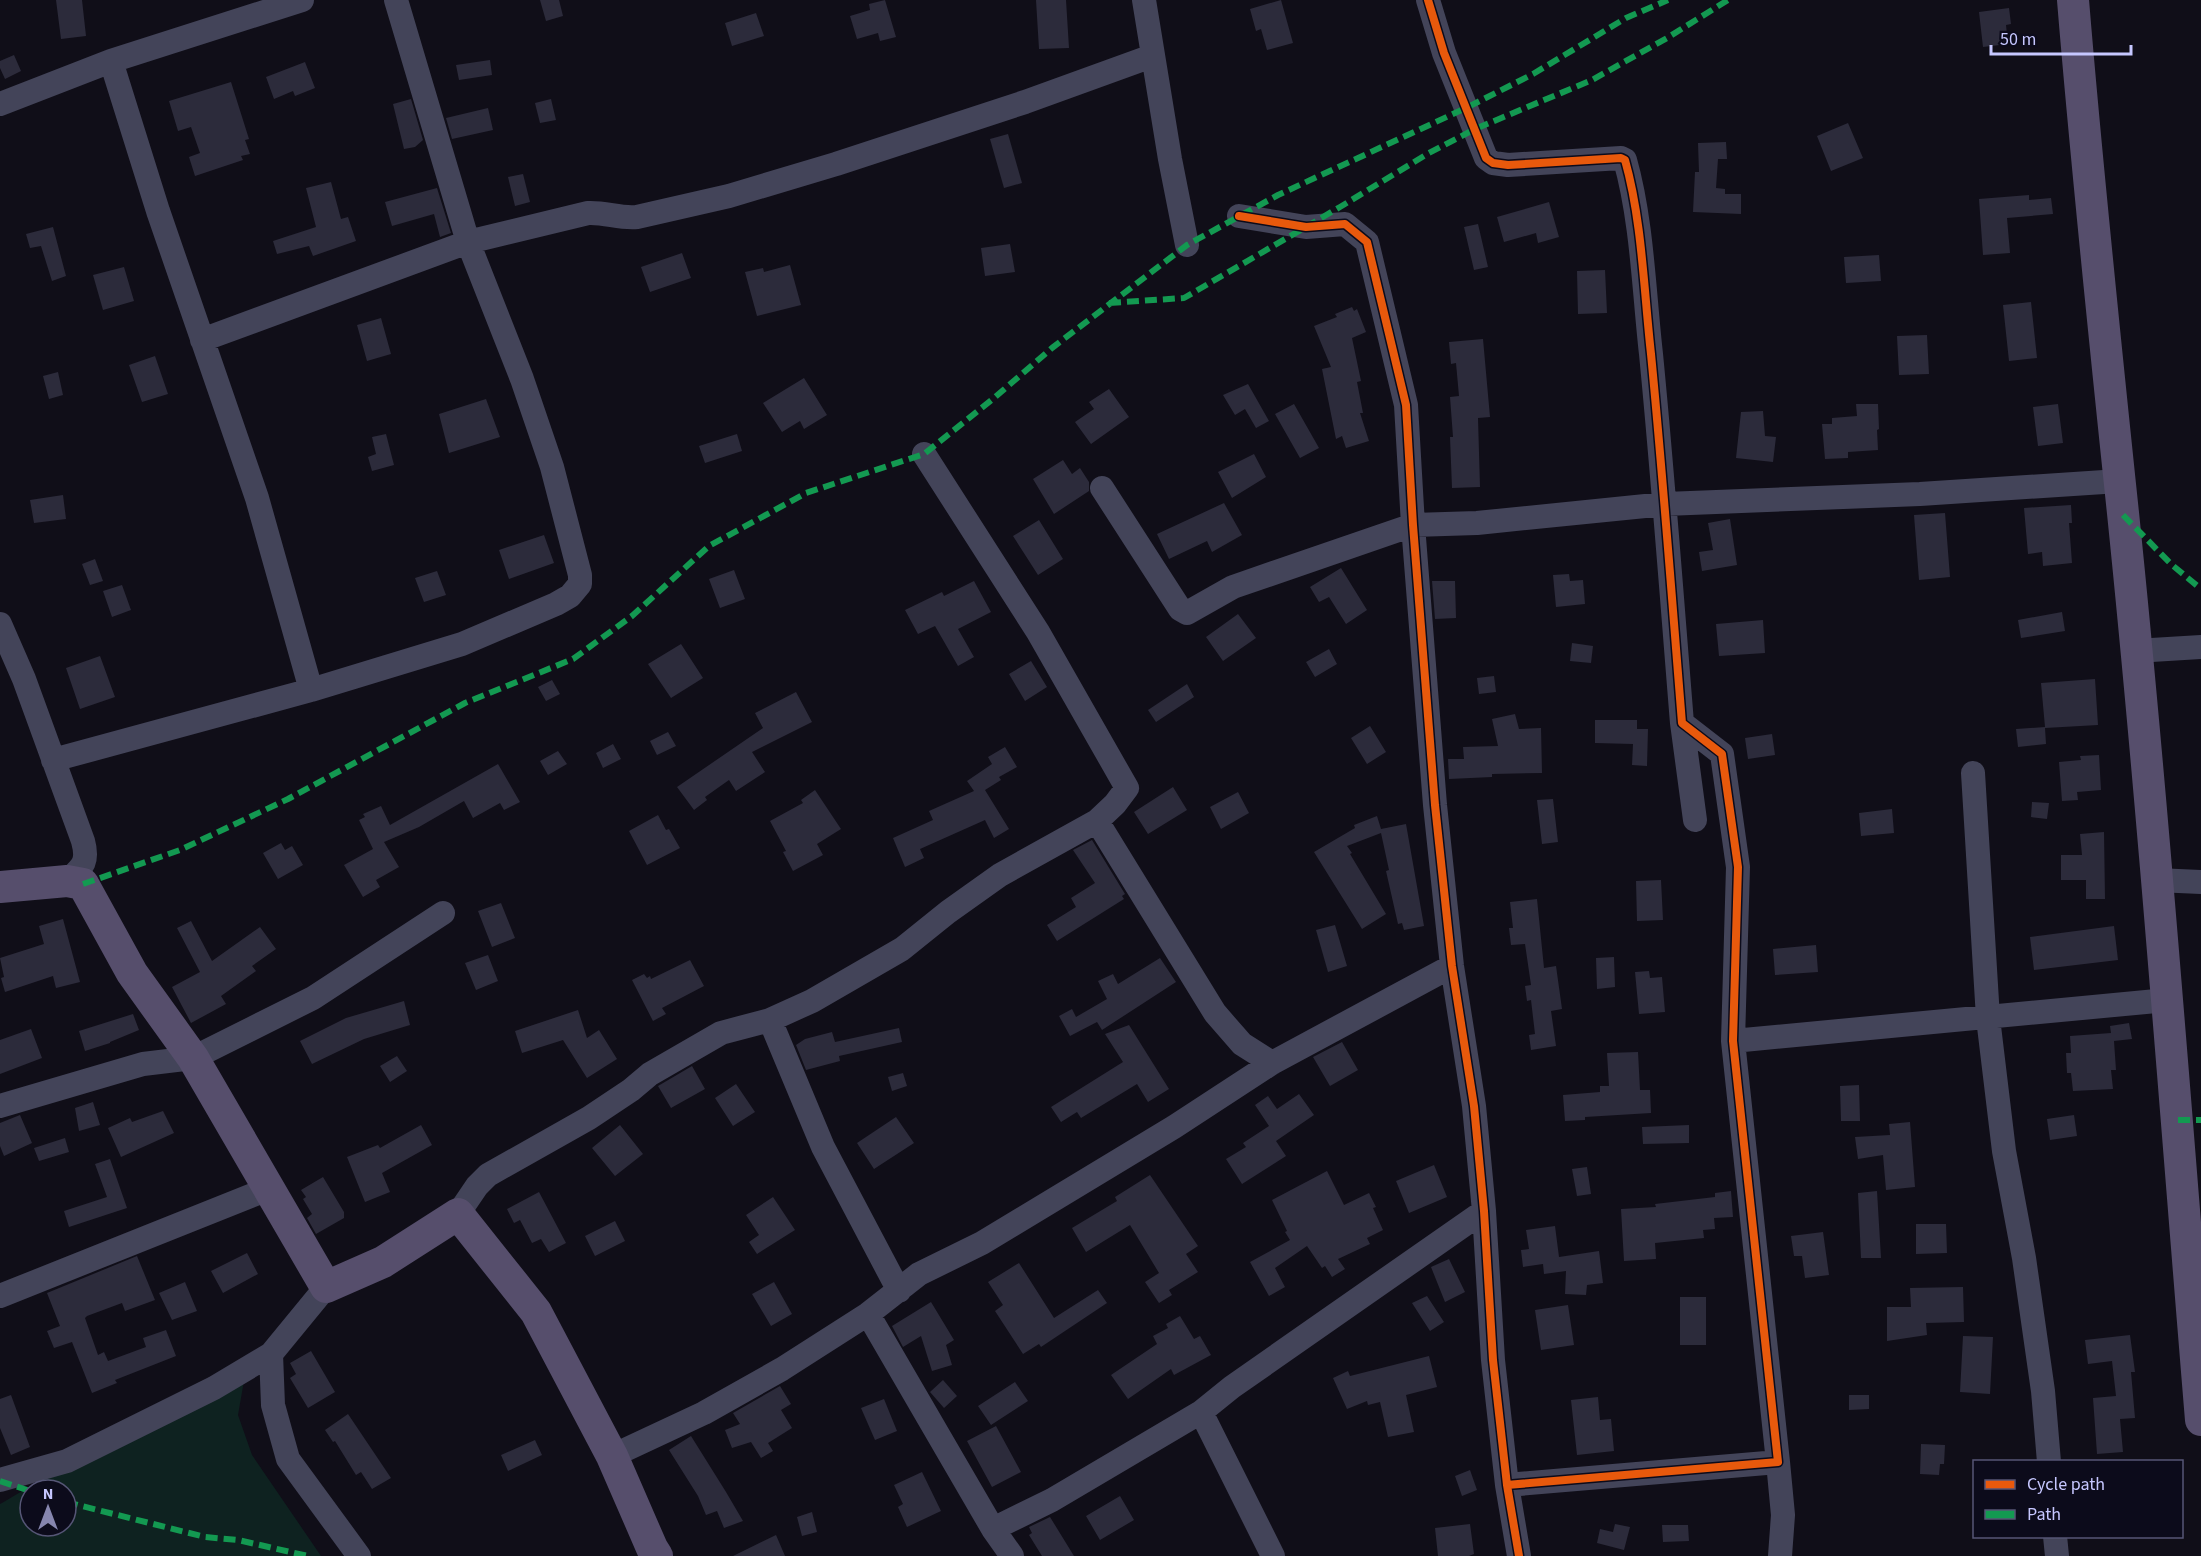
<svg xmlns="http://www.w3.org/2000/svg" width="2201" height="1556" font-family="'Source Sans 3',sans-serif">
<style>
.green{fill:#0e2220;fill-rule:evenodd}
.building{fill:#2c2b3b}
.lines{fill:none;stroke-linecap:round;stroke-linejoin:round}
.minor{stroke:#434459;stroke-width:24}
.major{stroke:#564e6c;stroke-width:32}
.quiet{stroke:#139951;stroke-width:6;stroke-dasharray:12 6;stroke-linecap:butt}
.cycleway-casing{stroke:#0c0b1b;stroke-width:11}
.cycleway{stroke:#e8590c;stroke-width:8}
</style>
<rect width="100%" height="100%" fill="#100e18"/>
<path class="green" d="M245,1375l-7,40 14,40 69,101h-321v-52l2,-1 47,-28zM30,1490h36v36h-36z"/>
<path class="building" d="M56,0h26l4,36 -25,3z
M540,0h19l4,16 -17,5z
M885,0l11,37 -16,4 -2,-8 -21,6 -7,-23 20,-6 -1,-6z
M1036,0h30l3,48 -30,1z
M1281,0l12,43 -26,7 -6,-21 -5,2 -6,-22z
M2009,8l2,16 -5,1 2,19 -25,3 -4,-35z
M756,13l8,23 -32,10 -7,-23z
M14,55l7,16 -16,8 -5,-11v-7z
M490,60l2,15 -33,5 -3,-15z
M305,62l10,26 -20,8 -2,-5 -19,8 -8,-22z
M231,82l18,57 -4,1 5,14 -9,2 2,4 -48,16 -6,-19 11,-4 -9,-26 -13,4 -9,-30z
M411,99l12,41 -8,7 -11,2 -11,-45z
M551,99l5,21 -16,3 -5,-20z
M488,108l5,22 -41,9 -6,-21z
M1848,123l15,35 -32,13 -14,-35z
M1008,134l14,49 -18,5 -14,-49z
M1726,142l1,17h-9l-2,29 9,1v5h16v20l-48,-2 2,-40h4l-1,-29z
M523,174l7,28 -15,4 -7,-29z
M331,182l10,37 7,-2 8,24 -43,15 -4,-10 -32,8 -4,-13 43,-14 -10,-39z
M437,188l14,45 -11,4 -6,-23 -42,12 -7,-24z
M2029,195v5l22,-2 2,16 -46,4 3,35 -27,2 -4,-56z
M1549,202l10,35 -21,6 -2,-10 -32,9 -7,-25z
M1478,224l10,43 -14,3 -10,-43z
M53,227l13,49 -14,5 -11,-35 -11,2 -4,-14z
M1010,244l5,28 -30,4 -4,-28z
M682,253l9,25 -41,14 -9,-25z
M1879,255l2,26 -35,2 -2,-26z
M790,265l11,40 -44,11 -12,-44 18,-4 1,4z
M124,267l10,34 -31,9 -10,-35z
M1605,270l2,43 -29,1 -1,-43z
M2031,302l6,56 -28,3 -6,-56z
M1352,307l2,4 3,-2 9,23 -14,6 9,43 -4,1 6,31h-3l9,28 -23,7 -4,-12 -6,3 -14,-70 9,-2 -17,-41 23,-9 -2,-3z
M381,318l10,36 -24,7 -10,-36z
M1927,335l2,39 -30,1 -2,-39z
M1483,339l7,78 -12,1 2,69 -28,1 -2,-51h3l-3,-40 9,-1 -3,-33 -5,1 -2,-22z
M155,356l13,38 -26,8 -13,-37z
M58,372l5,23 -14,4 -6,-23z
M804,378l23,37 -23,14 -4,-8 -18,11 -19,-29z
M1248,384l21,37 -13,7 -11,-19 -10,6 -12,-20z
M1109,389l20,28 -38,27 -16,-22 19,-13 -5,-7z
M486,399l14,38 -51,16 -10,-39z
M1294,404l25,44 -19,10 -25,-44z
M1856,404h22l1,25 -2,1 1,20 -30,2v6l-23,1 -3,-35h10v-6l25,-2z
M2058,404l5,39 -25,3 -5,-39z
M1763,411l2,25 11,1 -3,25 -37,-4 5,-46z
M386,434l8,31 -22,6 -4,-14 8,-3 -4,-17z
M737,434l5,17 -37,12 -6,-17z
M1254,454l12,23 -34,21 -14,-26z
M1063,460l9,14 8,-6 9,14v9l-35,23 -21,-35z
M63,495l3,24 -32,4 -4,-23z
M1224,503l18,32 -30,17 -5,-11 -38,18 -12,-25z
M2071,505l1,18h-3l3,40 -29,3 -1,-14 -14,2 -4,-46z
M1945,513l5,64 -31,3 -5,-65z
M1730,519l7,46 -35,6 -3,-19 14,-2 -5,-27z
M1039,520l24,39 -25,16 -25,-39z
M544,535l10,28 -45,16 -10,-29z
M95,559l8,22 -13,4 -8,-21z
M1341,568l26,42 -21,14 -17,-27 -10,5 -9,-15z
M734,570l11,29 -25,9 -11,-29z
M437,571l9,24 -22,7 -9,-24z
M1569,574l1,7 13,-1 2,24 -29,3 -3,-32z
M974,581l17,31 -33,17 16,28 -16,9 -23,-40 -17,8 -13,-24 37,-18 2,4z
M1432,581h23l1,37 -21,1z
M122,585l9,25 -19,7 -9,-26z
M2062,612l3,19 -44,7 -3,-18z
M1238,614l18,24 -33,23 -17,-24z
M1763,620l2,33 -46,3 -3,-32z
M1572,643l21,3 -2,17 -21,-2z
M681,644l22,34 -32,20 -23,-34z
M1329,649l8,15 -22,13 -9,-15z
M100,656l15,41 -35,12 -14,-41z
M1031,661l16,26 -22,14 -16,-27z
M1494,676l2,16 -17,2 -2,-16z
M2095,679l3,46 -53,3 1,16 -28,3 -2,-18 29,-2 -4,-44z
M552,680l8,14 -14,7 -8,-14z
M1187,684l7,13 -38,25 -8,-12z
M796,692l16,30 -60,30 13,20 -29,19 -7,-11 -24,17 2,3 -13,10 -17,-23 86,-59 -8,-15z
M1515,714l4,15 22,-1 1,45 -50,1v3l-43,2 -1,-20h16l-1,-12 35,-1 -6,-27z
M1595,720h42v9h11l-1,37 -15,-1 1,-21 -38,-1z
M1370,726l16,26 -19,12 -16,-26z
M668,732l8,14 -19,9 -7,-14z
M1772,734l3,21 -27,4 -3,-21z
M613,744l8,15 -18,9 -7,-15z
M1005,747l12,20 -18,10 2,3 -16,10 24,39 -15,9 -9,-18 -65,29 4,9 -19,9 -12,-29 40,-18 -4,-9 45,-20 -7,-10 25,-17 -4,-7z
M558,751l9,13 -19,11 -8,-14z
M2099,755l2,35 -24,2 1,8 -16,1 -3,-39 22,-2 -1,-4z
M498,764l22,38 -16,8 -4,-7 -27,15 -9,-17 -45,26 -35,15 15,25 -23,13 4,7 -17,10 -19,-32 29,-16 -14,-29 6,-3 -2,-3 18,-8 9,19z
M1173,787l14,23 -39,24 -14,-22z
M815,790l26,39 -24,15 6,11 -30,16 -10,-19 3,-1 -16,-30 33,-18 -2,-3z
M1238,792l11,21 -28,16 -11,-22z
M1553,799l5,43 -16,2 -5,-44z
M2032,802l17,1 -2,16 -16,-2z
M1892,809l2,24 -33,3 -2,-23z
M658,815l8,15 3,-1 11,19 -33,17 -18,-34z
M1377,816l4,13 25,-5 18,102 -20,4 -2,-7 -4,1 -12,-53 3,-1 -8,-37 -34,13 5,7 -2,1 36,60 -24,15 -48,-77 41,-24 -1,-3z
M2104,832l1,67h-19v-19h-25v-25h21l-2,-21z
M1092,840l33,54 -3,2 2,3 -67,42 -10,-16 29,-18 -5,-9 24,-15 -22,-33z
M281,843l4,7 7,-4 11,19 -25,14 -15,-26z
M1661,880l2,40 -26,1 -1,-40z
M1537,899l7,69 12,-2 6,43 -11,2 5,35 -25,4 -2,-15 6,-1 -4,-34 -4,1 -2,-15 6,-1 -6,-41 -14,1 -2,-17h4l-3,-26z
M501,903l14,35 -23,9 -14,-36z
M63,919l17,63 -24,6 -3,-12 -48,16 -4,-14 3,-1 -4,-19 44,-14 -5,-18z
M191,921l21,40 48,-34 16,22 -24,17 4,5 -35,25 5,8 -35,19 -19,-36 28,-15 -23,-44z
M1335,925l12,41 -19,6 -12,-42z
M2114,926l4,34 -84,10 -4,-33z
M1816,945l2,27 -43,3 -2,-26z
M488,955l10,26 -22,9 -11,-27z
M1614,957l1,30 -18,2 -1,-31z
M1160,958l16,24 -74,48 -5,-8 -27,14 -11,-20 13,-7 4,8 31,-18 -9,-18 15,-7 5,10z
M690,960l14,26 -42,22 4,6 -13,7 -21,-41 12,-6 3,4 3,-2 1,3z
M1649,971l1,7 12,-1 3,35 -26,2 -4,-42z
M404,1001l6,24 -46,14 -52,25 -12,-23 46,-23z
M578,1010l9,28 12,-8 18,29 -30,19 -24,-38 -41,13 -7,-22z
M133,1014l6,16 -29,12v1l-25,8 -6,-20z
M2129,1023l3,16 -18,2 2,29h-5l2,19 -40,2 -2,-18h-4l-1,-20h5l-1,-17 41,-3 -1,-7z
M1129,1025l40,64 -21,13 -11,-18 -56,34 -4,-6 -16,10 -10,-15 72,-45 -18,-28z
M899,1028l3,14 -63,14 1,5 -34,9 -10,-25 9,-6 27,-7 3,10z
M31,1029l11,29 -42,16v-34z
M1342,1042l16,28 -28,16 -17,-29z
M1638,1052l2,38h10l1,23 -66,4v3l-20,1 -2,-26 37,-3v-6h9l-2,-33z
M397,1056l10,15 -17,11 -10,-16z
M692,1066l13,23 -34,19 -13,-22z
M903,1073l4,13 -15,5 -4,-14z
M736,1084l19,28 -22,14 -18,-28z
M1859,1085l1,36h-19l-1,-35z
M1299,1094l15,21 -38,26 10,15 -44,28 -16,-25 20,-12 -3,-4 26,-17 -14,-21 13,-9 9,13z
M93,1102l7,23 -21,6 -4,-23z
M163,1111l11,22 -53,24 -13,-29 22,-10 2,4z
M20,1115l12,28 -28,13 -4,-10v-23z
M2074,1115l3,21 -27,4 -3,-21z
M896,1117l18,26 -40,26 -17,-26z
M1910,1122l5,65 -29,3 -3,-35 -25,4 -3,-22 35,-2 -1,-11z
M421,1125l11,20 -50,28 8,19 -25,10 -18,-45 31,-12 2,3z
M620,1125l23,29 -28,22 -23,-28z
M1689,1125v18l-46,1 -1,-17z
M65,1138l4,14 -30,9 -5,-13z
M110,1159l17,49 -58,19 -5,-16 43,-14 -12,-33z
M1434,1165l13,32 -38,16 -13,-32z
M1587,1167l4,27 -14,2 -5,-27z
M1327,1171l17,34 25,-12 7,14 -3,1 10,22 -16,8 3,6 -32,15 7,10 -13,8 -7,-11 -3,2 -15,-22 -32,22 10,19 -16,9 -19,-34 40,-22 -5,-8 2,-1 -15,-31z
M1150,1175l48,71 -12,8 12,18 -29,18 3,5 -13,8 -14,-21 14,-9 -29,-48 -44,27 -14,-24 45,-27 -2,-4z
M323,1177l21,35v6l-28,16 -9,-16 5,-4 -9,-15 3,-2 -5,-7z
M1731,1191l2,26 -19,1 1,11 -12,1 1,8 -49,5 1,16 -32,2 -3,-52 35,-2 -1,-3 60,-7v-4z
M1877,1191l4,67h-20l-3,-65z
M539,1192l27,51 -17,9 -8,-13 -9,4 -12,-23 -6,3 -7,-14z
M773,1197l22,33 -38,24 -8,-12 10,-7 -13,-20z
M615,1221l10,20 -30,15 -10,-20z
M1916,1224h30l1,29 -31,1z
M1555,1226l4,31 40,-6 4,32 -16,2 -1,10 -21,-1 1,-23 -22,3 -1,-10 -20,3 -2,-17 8,-1 -3,-19z
M1823,1232l6,43 -24,3 -3,-22h-8l-3,-20z
M247,1253l11,21 -35,19 -12,-22z
M137,1256l18,44 -30,11 -3,-8 -35,13 -2,2 13,37 6,-3 4,9 38,-14 -3,-9 23,-8 10,26 -61,24 2,3 -25,10 -20,-51 -18,6 -7,-17 13,-5 -13,-33z
M1449,1259l16,33 -20,10 -14,-35z
M1019,1263l35,55 44,-28 9,13 -66,44 -2,-3 -16,10 -28,-43 8,-6 -15,-23z
M185,1282l12,29 -25,9 -13,-27z
M774,1282l18,32 -21,12 -19,-32z
M1963,1287l1,35 -38,1 1,12 -40,6v-34h24l-1,-19z
M1427,1296l17,26 -14,9 -18,-28z
M1680,1297h26v48h-26z
M931,1302l23,38 -8,5 6,20 -20,6 -11,-35 -18,11 -11,-21z
M1568,1305l6,40 -33,5 -6,-40z
M1180,1316l14,23 6,-3 11,19 -37,20 -3,-6 -43,30 -17,-24 46,-31 -4,-8 15,-8 -2,-4z
M2130,1335l5,37h-4l4,46 -15,1 3,33 -26,2 -4,-56 23,-2 -4,-35 -24,3 -3,-24z
M1963,1336l30,1 -3,57 -30,-2z
M311,1351l24,41 -27,16 -18,-30 6,-4 -6,-11z
M1429,1356l8,31 -31,8 8,37 -26,5 -8,-35 -12,3 -1,-4 -20,8 -14,-31 15,-7 2,5z
M943,1380l14,16 -13,12 -14,-16z
M1015,1382l13,19 -37,24 -13,-19z
M780,1386l11,18 -10,6 11,18 -24,15 5,8 -12,7 -10,-16 -19,6 -7,-18 15,-6 -7,-11z
M11,1395l19,52 -19,8 -11,-27v-29z
M1849,1395h20v14l-20,1z
M1598,1397l2,23 11,-1 3,32 -37,4 -6,-55z
M884,1399l13,32 -22,9 -14,-32z
M348,1414l43,64 -19,11 -11,-17 -5,3 -21,-34 -2,1 -8,-12z
M996,1426l25,46 -29,15 -25,-46z
M691,1436l35,56 17,29 -19,7 -7,-17 -11,4 -8,-19 -29,-46z
M535,1440l7,15 -34,16 -7,-16z
M1921,1444l24,1 -1,19h-4l-1,11 -19,-1z
M1470,1470l7,20 -15,6 -7,-20z
M922,1472l19,39 -34,16 -9,-20 5,-3 -9,-19z
M1120,1496l14,24 -34,20 -14,-24z
M812,1512l5,20 -15,4 -5,-19z
M1050,1517l24,39h-32l-13,-21 3,-2 -3,-6z
M1470,1524l4,30 -5,2h-31l-3,-28z
M1615,1524l15,3 -6,23 -27,-7 3,-14 13,3z
M1662,1525h26l1,16 -26,1z
M776,1535l9,21h-52z"/>
<g class="lines">
<path class="minor" d="M1144,0l26,159 17,86
M1428,0l16,53 42,105 7,5 15,2 113,-7 4,2c17,60 19,132 26,194 12,123 21,246 31,369l40,31 16,113 -5,174 45,421 -271,23
M111,61l47,150 99,287 54,192
M0,104l111,-43 191,-61
M1239,216l67,11 39,-3 22,18 39,163 7,120 22,280 17,161 22,140 10,105 9,149 14,125 12,71
M202,340l266,-98 120,-29c17,-1 33,6 49,4l92,-21 107,-32 189,-62 127,-46
M1102,488l78,121 7,4 46,-26 180,-62 64,-2 188,-19 255,-10 199,-13
M0,624l24,55 59,162c6,22 -1,26 -16,40
M2135,651l66,-4
M1682,723l13,97
M53,760l258,-70 151,-46 94,-40 14,-8 10,-12v-9l-28,-108 -30,-88 -54,-137 -72,-242
M1973,773l15,245 16,133 20,107 19,133 6,71
M1097,821l118,192 27,31 30,19
M2156,880l45,2
M770,1020l53,127 76,144
M1733,1041l434,-41
M0,1106l143,-42 50,-6 120,-60 130,-85
M458,1214l19,-28 11,-11 101,-57 42,-28 19,-16 71,-41 49,-13 42,-19 90,-52 46,-37 52,-37 97,-54 18,-17 12,-16 -89,-156 -114,-178
M0,1296l268,-107
M868,1314l125,215 59,-29 149,-88 31,-25 252,-176
M271,1354l2,51 15,54 71,97
M1201,1412l72,144
M612,1456l92,-43 78,-44 86,-55 51,-40 63,-31 192,-116 98,-64 180,-97
M1778,1462l5,53 -3,41
M0,1480l67,-19 147,-73 57,-34 55,-67
M993,1529l19,27
M2055,1536l2,20"/>
<path class="major" d="M2073,0c14,171 32,342 50,513 31,302 53,604 78,907
M0,887l67,-6 16,3 49,89 61,85 133,229 57,-25 75,-48 78,98 76,144 40,92 5,8"/>
<path class="quiet" d="M1109,303l75,-5 156,-91 89,-54 46,-24 117,-49 75,-42 61,-38
M2123,515l48,49 30,25
M83,884l97,-34 108,-51 177,-96 108,-44 59,-43 77,-70 97,-53 118,-39 70,-56 58,-50 135,-103 91,-50 188,-87 67,-34 93,-56 42,-18
M2178,1120h23
M0,1481l30,10
M66,1502l139,35 33,3 70,16"/>
<defs>
<path id="cycleway" d="M1428,0l16,53 42,105 7,5 15,2 113,-7 4,2c17,60 19,132 26,194 12,123 21,246 31,369l40,31 16,113 -5,174 45,421 -271,23
M1239,216l67,11 39,-3 22,18 39,163 7,120 22,280 17,161 22,140 10,105 9,149 14,125 12,71"/>
</defs>
<use href="#cycleway" class="cycleway-casing"/>
<use href="#cycleway" class="cycleway"/>
</g>
<rect x="1973" y="1460" width="210" height="78" fill="#0c0b1b" stroke="#565676" stroke-width="1.5"/>
<rect x="1985" y="1480" width="30" height="9" fill="#e8590c" stroke="#565676" stroke-width="1.5"/>
<text x="2027" y="1490" font-size="18" fill="#c6c7ff">Cycle path</text>
<rect x="1985" y="1510" width="30" height="9" fill="#139951" stroke="#565676" stroke-width="1.5"/>
<text x="2027" y="1520" font-size="18" fill="#c6c7ff">Path</text>
<g transform="translate(48 1508)"><circle r="28" fill="#0c0b1b" stroke="#565676" stroke-width="1.5"/>
<path d="M0-4.5L10 22L0 15L-10 22Z" fill="#8686ae"/>
<text y="-9" font-size="16" font-weight="bold" text-anchor="middle" fill="#c6c7ff">N</text>
</g>
<path d="M1991 45v9h140v-9" fill="none" stroke="#c6c7ff" stroke-width="3"/>
<text x="2000" y="45" font-size="18" fill="#c6c7ff" stroke="#0c0b1b" stroke-width="4.5" paint-order="stroke">50 m</text>
</svg>
